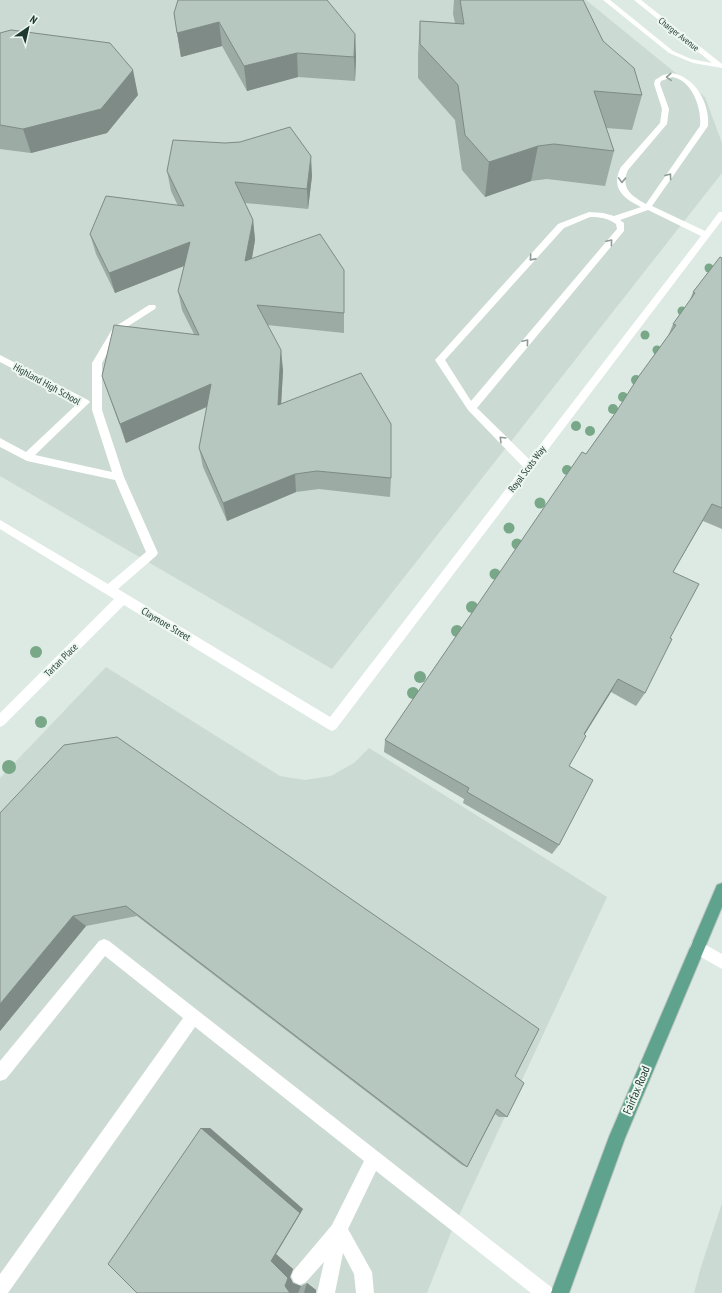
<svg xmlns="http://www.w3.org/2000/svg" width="722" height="1293" font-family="'PT Sans Narrow',sans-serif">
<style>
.built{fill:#cbdad2}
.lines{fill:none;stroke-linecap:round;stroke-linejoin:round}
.major-casing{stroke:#bcc4c1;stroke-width:2}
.minor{fill:#fff;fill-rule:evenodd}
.major{fill:#5fa28d;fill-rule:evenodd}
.tree{fill:#79a889}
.wall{fill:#9caba4}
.shaded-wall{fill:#7f8b86}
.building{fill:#b5c7bf;stroke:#7f8b86}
.oneway{stroke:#8e9c98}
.labels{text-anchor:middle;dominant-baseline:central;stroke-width:4;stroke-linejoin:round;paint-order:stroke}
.far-street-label{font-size:9px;fill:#1e3931;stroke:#edf6f1}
.street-label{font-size:10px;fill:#1e3931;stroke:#edf6f1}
.near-street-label{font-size:12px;fill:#1e3931;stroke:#edf6f1}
</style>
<rect width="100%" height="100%" fill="#ddeae3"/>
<path class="built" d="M0,0h586l119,97 17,46v30l-390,496 -332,-193z
M106,667l174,109 25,4 26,-4 23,-13 15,-15 238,149 -157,338 -23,58h-427v-515z
M722,1203v90h-28l7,-26z"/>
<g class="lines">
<defs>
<path id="major" d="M722,883v24l-97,231 -56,155h-18l58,-156 108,-252z"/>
</defs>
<use href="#major" class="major-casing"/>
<path class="minor" d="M603,0h7l63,51 18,8 21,4 -78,-63h7l81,64v4l-29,-5 -24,-10z
M672,73c23,4 38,30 36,53l-56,80 53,25 14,-19h3v8l-386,509 -4,2 -4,-2 -204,-124 -120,120 -4,2v-14l114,-114 -114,-70v-9l108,64 38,-32 -31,-72 -88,-19 -27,-14v-9l26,14 52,-49 -78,-41v-7l88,45 2,2 -55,53 77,17 -20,-62v-47l21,-35 36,-23h6l1,2 -1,2 -36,23 -17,31v47l22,67 34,76 -2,3 -38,33 212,128 193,-250 -55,-57 -33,-50 123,-136 31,-12 14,1 11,3 27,-9c-17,-8 -31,-19 -20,-40l39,-44 2,-14 -8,-25 1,-4 8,-5zM672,77c20,3 30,31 28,49l-54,78c-15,-8 -26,-16 -18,-34l39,-46 2,-15 -9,-25 1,-3zM648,210l53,26 -172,223 -52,-51 147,-177v-8l-4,-3zM590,217c10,0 18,1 26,7l1,5 -146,172 -26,-41 119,-132z
M104,939l5,2 442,346 3,6h-23l-155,-122 -28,58 24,43 2,21h-18l-2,-19 -11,-21 -8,40h-18l7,-31 -18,20 -6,3 -6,-3 -3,-6 3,-6 38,-45 32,-64 -169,-134 -187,266h-8v-19l183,-256 -78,-62 -99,123 -6,2v-20l99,-120z
M697,940l25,14v15l-30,-17 -2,-5 2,-5z"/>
<use href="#major" class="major"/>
</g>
<g class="tree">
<circle cx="709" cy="268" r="4.5"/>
<circle cx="682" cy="311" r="4.5"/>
<circle cx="645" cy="335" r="4.5"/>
<circle cx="657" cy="350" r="4.5"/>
<circle cx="636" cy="380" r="5"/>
<circle cx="623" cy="397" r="5"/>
<circle cx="613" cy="409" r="5"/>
<circle cx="576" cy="426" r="5"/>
<circle cx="590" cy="431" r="5"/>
<circle cx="567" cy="470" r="5"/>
<circle cx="540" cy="503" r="5.5"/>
<circle cx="509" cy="528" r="5.5"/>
<circle cx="517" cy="544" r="5.5"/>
<circle cx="495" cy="574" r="5.5"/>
<circle cx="472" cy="607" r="6"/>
<circle cx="457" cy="631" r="6"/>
<circle cx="36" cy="652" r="6"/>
<circle cx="420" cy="677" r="6"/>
<circle cx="413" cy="693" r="6"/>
<circle cx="41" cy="722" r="6"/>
<circle cx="9" cy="767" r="7"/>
</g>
<path class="wall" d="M454,0h129l20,41 39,54 -10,35 -26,-2 8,23 -9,35 -58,-7 -16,2 -46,16 -23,-27 -7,-50 -37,-42v-23l2,-34 35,2 -2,-9z
M174,13l181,21 1,24 -1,23 -57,-4 -51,14 -25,-45 -41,11z
M0,33l138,62 -31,38 -76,20 -31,-4z
M167,171l145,5 -4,33 -63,-6 8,17 2,20 -3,18 92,32v43l-77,-8 16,45 -2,34 110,74 -1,19 -71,-8 -23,3 -69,29 -24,-54 -4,-19 8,-41 -81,36 -24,-67 92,-42 -12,-24 -4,-19 6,-25 -69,27 -19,-39 -6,-20 88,-28 -7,-15z
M722,258v271l-19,-8 -30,51 -3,66 -25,55 -9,13 -25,-14 -27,43 -15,31 -10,79 -7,9 -89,-51 1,-4 -80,-47 1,-12 201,-286 30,-42 52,-76 5,-12 16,-22 4,-10z
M0,813l515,263 -8,41h-8l-4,-3 -28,53 -5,-2 -325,-249 -51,10 -86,105z
M210,1128l93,81 -27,45 17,15 -3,8 3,6 8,3 6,-3 9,7v3h-179z"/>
<path class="shaded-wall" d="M219,22l3,24 -41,11 -4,-24z
M355,34l1,24 -1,23 -1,-24z
M297,53l1,24 -51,14 -3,-25z
M133,70l5,25 -31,38 -76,20 -8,-24z
M538,146l-7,35 -46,16 4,-35z
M311,156l1,20 -4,33 -1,-20z
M253,220l2,20 -7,41 -3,-20z
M190,242l4,20 -79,31 -6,-20z
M281,350l2,20 -3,54 -2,-19z
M211,384l4,19 -89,40 -6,-19z
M295,474l1,18 -69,29 -4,-18z
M618,679l-7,13 -34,55 7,-13z
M73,916l13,10 -86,105v-27z
M201,1128h9l93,81 -27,45 17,15 -3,8 3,6 8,3 -3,7h-9l-18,-32z
M307,1283l9,7v3h-11l-1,-1z"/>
<path class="building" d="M178,0h149l28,34 -1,23 -57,-4 -53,13 -25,-44 -42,11 -3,-20z
M460,0h123l20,41 31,27 8,27 -48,-4 20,60 -60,-7 -16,2 -49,16 -24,-27 -7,-50 -38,-41v-23l44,3z
M11,30l99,13 23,27 -32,39 -78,20 -23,-4v-92z
M290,127l21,29 -4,33 -72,-7 18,38 -8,41 75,-27 24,36v43l-87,-8 24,45 -3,55 83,-32 30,51v54l-74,-7 -22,3 -72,29 -24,-55 12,-64 -91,40 -18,-48 12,-51 85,10 -21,-44 12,-49 -81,31 -19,-39 16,-38 78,10 -17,-35 6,-31 52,3 15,-1z
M720,257l2,1v250l-10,-4 -39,68 26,12 -29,54 2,1 -27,54 -27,-14 -34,55 2,2 -17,30 24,14 -34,65 -92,-53 2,-4 -84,-48 197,-288 4,2 30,-42 23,-36 37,-51 -3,-1 22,-31 -2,-1z
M117,737l422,292 -24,47 9,7 -17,34 -10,-8 -30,58 -341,-261 -53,10 -73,88v-191l64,-68z
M201,1128l99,85 -29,48 17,17 -3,8 5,7h-153l-29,-29z"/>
<defs><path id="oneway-chevron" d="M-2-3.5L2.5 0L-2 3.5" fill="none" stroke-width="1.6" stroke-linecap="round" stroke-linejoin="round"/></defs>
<g class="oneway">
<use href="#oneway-chevron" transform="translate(669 77) rotate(177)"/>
<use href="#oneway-chevron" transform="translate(669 176) rotate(-54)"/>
<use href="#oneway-chevron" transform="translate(622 180) rotate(92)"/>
<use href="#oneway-chevron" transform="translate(610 242) rotate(-50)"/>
<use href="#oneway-chevron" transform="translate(532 258) rotate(132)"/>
<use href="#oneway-chevron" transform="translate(526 342) rotate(-50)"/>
<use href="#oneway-chevron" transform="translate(502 439) rotate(-135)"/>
</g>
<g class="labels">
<g class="far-street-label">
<text transform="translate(679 34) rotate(38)">Charger Avenue</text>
</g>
<g class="street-label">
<text transform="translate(47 384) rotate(29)">Highland High School</text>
<text transform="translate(527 469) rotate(-53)">Royal Scots Way</text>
<text transform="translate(166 624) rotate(31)">Claymore Street</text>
<text transform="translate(61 660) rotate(-45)">Tartan Place</text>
</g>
<g class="near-street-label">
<text transform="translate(636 1090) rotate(-67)">Fairfax Road</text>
</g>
</g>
<g transform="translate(28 28) rotate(34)" stroke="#edf6f1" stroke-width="3" paint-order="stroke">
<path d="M0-3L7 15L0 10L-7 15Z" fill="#1e3931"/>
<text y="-6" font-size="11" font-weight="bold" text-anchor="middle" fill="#1e3931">N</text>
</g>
</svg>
